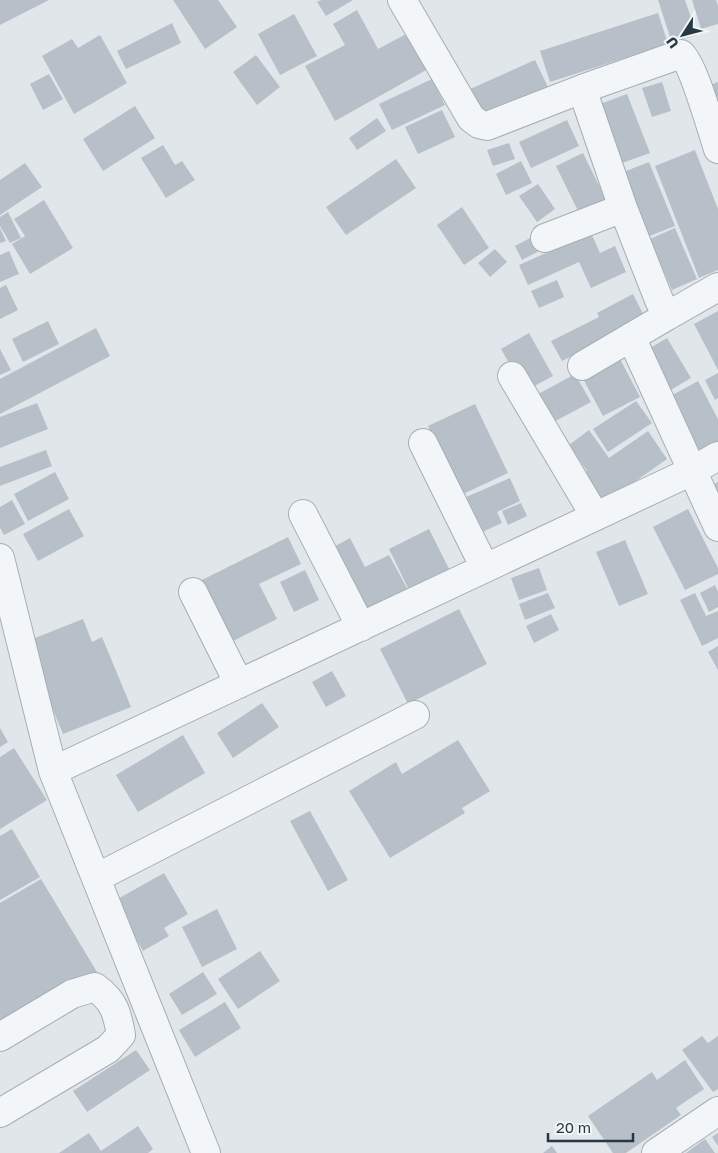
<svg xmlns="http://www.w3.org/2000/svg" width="718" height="1153" font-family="'Golos Text',sans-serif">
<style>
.building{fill:#b7c0c8}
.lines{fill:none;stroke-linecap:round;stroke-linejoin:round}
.minor-casing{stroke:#a5aeb5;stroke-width:30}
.minor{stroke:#f3f6f8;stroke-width:28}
</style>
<rect width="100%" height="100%" fill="#e0e6ea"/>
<path class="building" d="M0,0h49l-49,25z
M173,0h45l19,27 -32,22z
M321,0h32l-27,16 -9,-14z
M658,0h27l12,35 -25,8z
M692,0h24l2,6v18l-17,5z
M357,10l21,39 30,-16 20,36 -93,52 -30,-55 40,-21 -12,-21z
M658,13l10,31 -118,38 -10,-31z
M294,14l23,42 -37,19 -22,-41z
M172,23l9,20 -55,26 -9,-18z
M100,35l27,48 -53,31 -32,-58 30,-17 6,9z
M256,55l24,32 -23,18 -24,-33z
M535,60l14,29 -68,30 -13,-29z
M49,74l14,25 -20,11 -13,-26z
M432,79l13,26 -53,25 -13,-26z
M662,82l9,29 -19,6 -10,-29z
M718,82v25l-8,-22z
M627,94l23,59 -28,10 -22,-59z
M135,106l20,32 -52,33 -20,-32z
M442,110l13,27 -37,17 -13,-27z
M377,118l9,13 -29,19 -8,-12z
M567,120l12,26 -48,22 -12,-26z
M509,143l6,16 -22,7 -6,-16z
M163,145l12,20 7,-4 13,19 -29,18 -25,-40z
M695,150l23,59v61l-19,8 -44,-112z
M583,153l23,47 -27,13 -23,-47z
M396,159l20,29 -70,47 -20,-28z
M521,161l11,22 -26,12 -10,-21z
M649,162l26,64 -28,11 -26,-64z
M25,163l17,24 -42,28v-35z
M538,184l17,25 -18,13 -18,-26z
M44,200l29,48 -43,26 -18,-30 13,-8 -11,-17z
M462,207l27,41 -25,17 -27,-40z
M8,212l13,26 -11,5 -10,-17v-9z
M0,228l6,13 -6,2z
M675,228l22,51 -25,11 -22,-51z
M591,233l9,20 15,-7 11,26 -35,16 -12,-26 -51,23 -9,-20z
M532,237l7,14 -17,9 -7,-14z
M495,249l12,13 -17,15 -12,-14z
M9,251l10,23 -19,8v-27z
M557,280l7,17 -25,11 -8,-17z
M6,285l12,25 -18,9v-31z
M633,294l12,24 -83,43 -11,-20 48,-24 -2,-4z
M718,311v59l-24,-46z
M48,321l11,23 -36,18 -11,-23z
M96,328l14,28 -110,58v-35z
M529,333l24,43 -28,15 -24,-42z
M667,338l24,40 -22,13 -24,-40z
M0,349l11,21 -11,5z
M618,355l22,42 -37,19 -22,-41z
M718,373v25l-3,2 -10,-20z
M575,374l16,28 -43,23 -15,-28z
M698,381l20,38v23l-18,10 -31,-55z
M636,401l16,22 -44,29 -15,-23z
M37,403l11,26 -48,19v-31z
M475,404l33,69 -47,22 -33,-69z
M589,430l20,28 39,-27 19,28 -71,50 -20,-30 11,-8 -18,-26z
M46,450l6,16 -52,20v-19z
M55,472l14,27 -41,22 -14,-27z
M510,478l10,23 -23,11 5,11 -22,10 -16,-35z
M718,482v18l-7,-14z
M12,500l13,24 -21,11 -4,-7v-21z
M521,503l6,13 -19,9 -6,-14z
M69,509l15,27 -46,25 -15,-27z
M688,509l30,59v6l-33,16 -32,-63z
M429,529l20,40 -41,19 -19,-39z
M288,537l13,27 -42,20 18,35 -46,23 -31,-61z
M350,538l15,29 24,-12 19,35 -45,23 -33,-64z
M625,540l23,54 -29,12 -23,-54z
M539,568l8,22 -28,10 -8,-22z
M305,570l14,30 -25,12 -14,-30z
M715,585l3,7v15l-9,5 -9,-19z
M548,593l7,15 -30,12 -6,-16z
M695,593l11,23 12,-5v27l-16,8 -22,-46z
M459,609l28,55 -79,40 -28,-55z
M551,614l8,16 -25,13 -8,-17z
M83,619l9,23 10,-5 29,70 -68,27 -38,-92z
M718,646v24l-10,-18z
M332,671l14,25 -20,11 -14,-25z
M262,703l17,24 -46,31 -16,-25z
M0,728l8,14 -8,5z
M183,735l22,38 -67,39 -22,-37z
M458,740l32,51 -28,17 3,5 -75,45 -41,-67 47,-29 6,12z
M14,748l33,52 -47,29v-72z
M310,811l38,69 -20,11 -38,-70z
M12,829l28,48 -40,23v-64z
M164,873l24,41 -24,14 5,8 -26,15 -29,-50z
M41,879l56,93 -97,58v-127z
M217,909l20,40 -35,18 -20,-40z
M260,951l20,30 -42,28 -20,-30z
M203,972l14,22 -35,21 -13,-21z
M225,1002l16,26 -46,29 -16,-27z
M702,1036l6,7 10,-7v53l-5,3 -31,-42z
M136,1050l14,20 -63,42 -14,-21z
M685,1060l19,29 -28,19 5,7 -55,38h-13l-25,-37 64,-44 5,8z
M138,1126l15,23 -5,4h-89l30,-20 12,18z
M718,1133v13l-6,-9z
M705,1139l10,14h-29z
M552,1146l5,7h-14z"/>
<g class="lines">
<defs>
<path id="minor" d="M402,0l69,118 8,6 8,2 95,-37 99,-35c12,9 31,77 37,95
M582,89l41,119 36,92 8,16 51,-29
M545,238l78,-30
M631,337l87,190
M582,366l85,-50
M512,376l83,140
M423,443l62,125
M303,514l58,113
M0,558l53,213 153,382
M193,592l46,92
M53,771l639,-300 26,-15
M96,878l319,-163
M0,1037l72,-43 23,-7c19,14 22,25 26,48l-13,14 -108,64
M656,1153l62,-42"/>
</defs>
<use href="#minor" class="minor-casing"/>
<use href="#minor" class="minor"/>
</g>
<g transform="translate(683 35) rotate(234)" stroke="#f0f5f7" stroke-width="4" paint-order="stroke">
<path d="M0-4L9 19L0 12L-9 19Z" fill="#273743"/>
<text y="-8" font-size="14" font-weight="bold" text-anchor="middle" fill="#273743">U</text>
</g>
<path d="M548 1133v8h85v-8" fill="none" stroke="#273743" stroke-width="2.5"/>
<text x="556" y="1133" font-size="15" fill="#273743" stroke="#f0f5f7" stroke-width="4" paint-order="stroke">20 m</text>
</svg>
